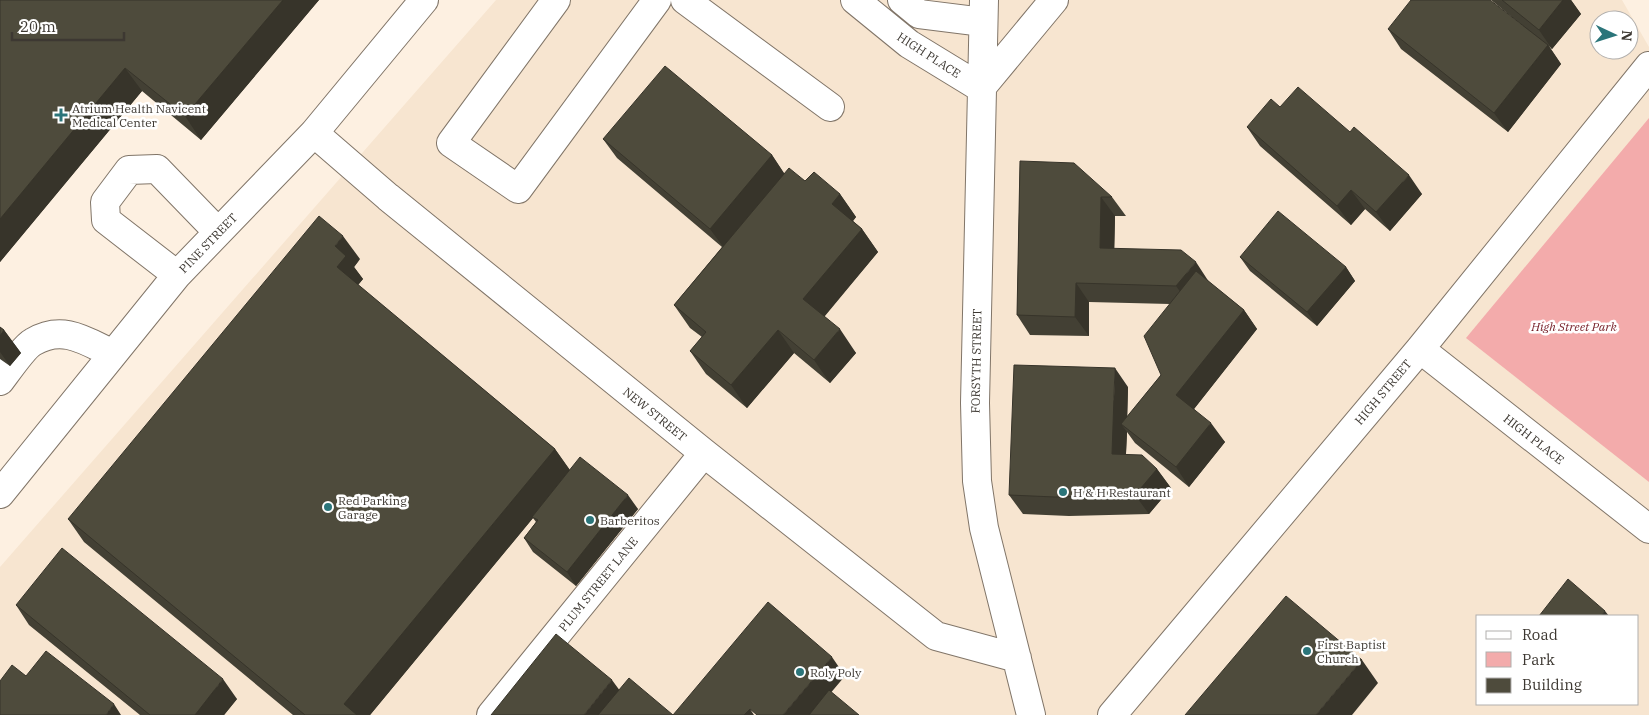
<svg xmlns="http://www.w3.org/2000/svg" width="1649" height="715" font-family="'IBM Plex Serif',serif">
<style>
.built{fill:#f7e5d0;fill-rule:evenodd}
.green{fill:#f3abab}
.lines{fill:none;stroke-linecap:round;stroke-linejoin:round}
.minor-casing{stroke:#817568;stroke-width:30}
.minor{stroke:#fff;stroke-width:28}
.wall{fill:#434034}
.shaded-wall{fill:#37342a}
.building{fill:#4e4b3c;stroke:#37342a}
.poi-dot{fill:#2b757a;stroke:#fff;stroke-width:2}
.labels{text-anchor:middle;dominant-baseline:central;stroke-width:5;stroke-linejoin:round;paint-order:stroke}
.street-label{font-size:12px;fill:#3d3832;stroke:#fff}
.poi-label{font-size:12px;fill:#3d3832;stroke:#fff;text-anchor:start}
.park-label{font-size:12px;font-style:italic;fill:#751e27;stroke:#fff}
</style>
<rect width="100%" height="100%" fill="#fdf0e1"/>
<path class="built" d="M496,0h1126l27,47v668h-1649v-148zM1599,20h30v30h-30zM1478,616h160v88h-160z"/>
<path class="green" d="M1649,118v364l-183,-144z"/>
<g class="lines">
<defs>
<path id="minor" d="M556,0l-105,143 67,46 139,-189
M685,0l145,107
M855,0l54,44 72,44 73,-88
M902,0l17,14 64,8
M984,0l-9,403 2,78 7,47 47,187
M314,133l74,64 316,256 232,183 81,22
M177,275l-71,-55 -1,-18 24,-32 28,-1 61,63
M1420,349l229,180
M0,381c7,-9 24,-34 33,-39 30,-18 53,-1 80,12
M0,494l177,-219 137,-142 110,-133
M491,715l213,-262
M1112,715l308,-366 229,-283"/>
</defs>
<use href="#minor" class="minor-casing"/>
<use href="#minor" class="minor"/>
</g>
<path class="wall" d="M0,0h319l-118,140 -59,-49 -142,171z
M1491,0h80l10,14 -29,35 -3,-3 12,18 -53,68 -107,-83 -13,-20 135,-3z
M1280,107l142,87 -32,37 -25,-22 -14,16 -91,-79 -13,-19z
M603,139l169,16 12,18 56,21 16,23 -3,4 9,8 16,23 -54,64 32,37 -26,30 -36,-30 -47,55 -41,-34 -16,-23 12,-14 -12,-9 -16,-23 48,-58 -105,-89z
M1020,161l92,36 14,19h-11l-1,33 95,33 35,28 13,19 -63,80 31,33 -36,45 -54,-44 -8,-11 -1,22 31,15 14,19 -22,26 -80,2 -46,-2 -14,-19 119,-108 -1,30 34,-42 9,-71 -81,-2v34l-59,-1 -13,-20z
M1240,257l106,10 9,14 -38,45 -67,-55z
M360,259l-6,8 9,12 -5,6 197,164 15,21 68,39 -62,77 -43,-34 -9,-14 12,-16 -3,-4 -163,197h-77l-209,-173 -16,-23z
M0,327l4,3 17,23 -11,13 -10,-7z
M16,605l221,94 -13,16h-84l-111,-90z"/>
<path class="shaded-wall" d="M283,0h36l-118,140 -16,-24z
M1563,0h8l10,14 -29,35 -13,-19z
M1548,45l13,19 -53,68 -14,-19z
M125,68l17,23 -142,171v-43z
M772,155l13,20 -61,73 -14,-19z
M1409,175l13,19 -32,37 -14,-19z
M1351,190l14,19 -14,16 -14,-19z
M840,194l16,23 -8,10 -16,-23z
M1101,197l14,19 -1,52 -14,-20z
M862,229l16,23 -58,70 -17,-23z
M343,236l17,23 -6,8 9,12 -10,12 -16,-24 -2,-21z
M1196,262l13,20 -19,23 -14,-19z
M1346,267l9,14 -38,45 -10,-14z
M1076,283l13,19v34l-14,-19z
M1244,310l13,19 -67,85 -14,-19z
M840,329l16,24 -26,30 -16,-23z
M4,330l17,23 -11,13 -10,-14v-16z
M778,330l16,23 -47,55 -16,-23z
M1115,368l13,19 -1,42 -6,-5 6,8 -2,41 -13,-19z
M1211,423l14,19 -36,45 -13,-20z
M555,449l16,23 -201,243h-19l-7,-11z
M1157,469l14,19 -22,26 -14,-19z
M628,495l10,14 -62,77 -9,-14z
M1605,611l4,5h-8z
M832,657l13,19 -33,39h-29z
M1362,660l16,23 -26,32h-36z
M223,679l14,20 -13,16h-29z
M612,680l14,19 -13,16h-29z
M114,704l7,11h-15z
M750,709l4,6h-10z"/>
<path class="building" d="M0,0h283l-98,116 -60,-48 -125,151z
M1411,0h79l58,45 -54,68 -106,-84z
M1502,0h61l-24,30z
M665,66l107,89 -62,74 -107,-90z
M1298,87l52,45 4,-5 55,48 -33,37 -25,-22 -14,16 -90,-79 24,-28 9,8z
M1020,161l54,2 38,34h-11l-1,51 81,2 15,12 -20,24 -100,-3 -1,34 -58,-2z
M789,168l16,13 9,-9 26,22 -8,10 30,25 -59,70 37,30 -26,31 -36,-30 -47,55 -41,-34 16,-19 -32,-27z
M1278,211l68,56 -39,45 -67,-55z
M319,216l24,20 -8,10 11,10 -9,11 218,182 -211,255 13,11h-52l-237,-196z
M1196,271l48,39 -68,85 35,28 -35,44 -55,-43 40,-49 -17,-39z
M0,327l4,3 -4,6z
M1014,365l101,3 -3,86 30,1 15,14 -22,26 -80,2 -46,-2z
M580,457l48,38 -61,77 -43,-34 14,-18 -6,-3z
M62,548l161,131 -28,36h-45l-134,-110z
M1568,579l37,32 -4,5h-62z
M1286,596l76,64 -46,55h-131z
M768,602l64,55 -49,58h-26l-7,-6 -6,6h-146l31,-37 44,37z
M556,634l56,46 -28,35h-93z
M46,651l68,53 -8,11h-106v-34l12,-16 14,11z
M829,690l30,25h-50z"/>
<g class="poi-dot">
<path d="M58.5 107.5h5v5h5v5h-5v5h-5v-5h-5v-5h5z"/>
<circle cx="1063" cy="492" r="5"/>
<circle cx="328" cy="507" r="5"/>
<circle cx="590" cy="520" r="5"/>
<circle cx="1307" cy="651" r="5"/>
<circle cx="800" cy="672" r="5"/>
</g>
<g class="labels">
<g class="street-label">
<text transform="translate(929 55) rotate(33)">HIGH PLACE</text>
<text transform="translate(208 243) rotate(-46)">PINE STREET</text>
<text transform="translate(976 361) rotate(-89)">FORSYTH STREET</text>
<text transform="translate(1383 392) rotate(-50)">HIGH STREET</text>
<text transform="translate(655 414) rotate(39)">NEW STREET</text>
<text transform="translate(1534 439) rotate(38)">HIGH PLACE</text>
<text transform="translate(598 584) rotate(-51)">PLUM STREET LANE</text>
</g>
<g class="poi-label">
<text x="72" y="108">Atrium Health Navicent<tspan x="72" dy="14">Medical Center</tspan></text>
<text x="1073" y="492">H &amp; H Restaurant</text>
<text x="338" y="500">Red Parking<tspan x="338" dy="14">Garage</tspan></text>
<text x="600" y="520">Barberitos</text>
<text x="1317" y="644">First Baptist<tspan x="1317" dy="14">Church</tspan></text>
<text x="810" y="672">Roly Poly</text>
</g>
<g class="park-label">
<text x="1574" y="326">High Street Park</text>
</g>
</g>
<rect x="1476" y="615" width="162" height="90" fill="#ffffff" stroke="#b1afad"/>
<rect x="1486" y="631" width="25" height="8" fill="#ffffff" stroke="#b1afad"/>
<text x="1522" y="640" font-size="15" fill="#3d3832">Road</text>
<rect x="1486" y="652" width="25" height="15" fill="#f3abab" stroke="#b1afad"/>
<text x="1522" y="665" font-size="15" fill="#3d3832">Park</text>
<rect x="1486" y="678" width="25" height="15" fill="#4e4b3c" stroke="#b1afad"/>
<text x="1522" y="690" font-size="15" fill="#3d3832">Building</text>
<g transform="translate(1614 35) rotate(94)"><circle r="24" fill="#ffffff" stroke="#b1afad"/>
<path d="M0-4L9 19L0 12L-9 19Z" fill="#2b757a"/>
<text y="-8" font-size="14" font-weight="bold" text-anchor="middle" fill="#3d3832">N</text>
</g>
<path d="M12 32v8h112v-8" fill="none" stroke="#3d3832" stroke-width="2.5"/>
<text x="20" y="32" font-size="15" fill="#3d3832" stroke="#ffffff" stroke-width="4" paint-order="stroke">20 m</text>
</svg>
